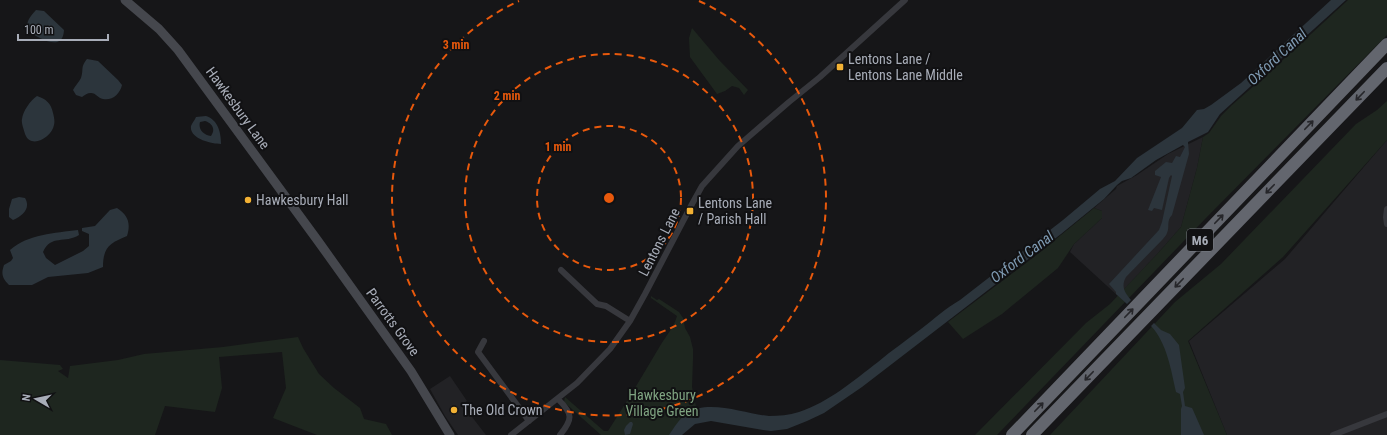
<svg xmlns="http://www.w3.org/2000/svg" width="1387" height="435" font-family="'Roboto Condensed',sans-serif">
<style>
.built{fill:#222225}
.green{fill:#1e261f}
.water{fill:#2c353c;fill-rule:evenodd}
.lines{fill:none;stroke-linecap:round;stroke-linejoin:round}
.street{stroke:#37383d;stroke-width:6}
.secondary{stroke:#45474d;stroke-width:9}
.highway{stroke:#63666e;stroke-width:12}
.oneway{stroke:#26262a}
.ring{fill:none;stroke:#e8590c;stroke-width:2;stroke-dasharray:7 5}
.poi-dot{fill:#f2b134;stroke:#111113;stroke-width:1.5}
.labels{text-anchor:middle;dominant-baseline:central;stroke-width:4;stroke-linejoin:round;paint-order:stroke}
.shield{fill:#111113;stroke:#7b7e86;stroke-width:1}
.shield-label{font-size:13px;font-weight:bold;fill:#a8adb8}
.poi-label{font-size:14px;fill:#a8adb8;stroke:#111113;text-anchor:start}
.street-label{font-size:14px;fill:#a8adb8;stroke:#111113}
.park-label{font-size:14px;fill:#7fa381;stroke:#111113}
.water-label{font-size:15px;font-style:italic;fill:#7f9bb3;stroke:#111113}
.centre{fill:#e8590c;stroke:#111113;stroke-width:2}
.ring-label{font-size:12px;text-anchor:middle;font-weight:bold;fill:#e8590c;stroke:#111113;stroke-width:4;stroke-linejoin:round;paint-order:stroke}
</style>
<rect width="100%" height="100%" fill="#161618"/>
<path class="built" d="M1203,137l-6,31 -16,59 -22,25 -41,44 -48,-44 4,-8 28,-26v-7l-8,-3 22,-19 1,-3 20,-11 31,-21z
M1387,140v295h-160l-38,-94 96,-82z
M450,376l17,25 -5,3 24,31h-28l-13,-19 -15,-27z"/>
<path class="green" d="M1348,0h39v35l-181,183 -209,217h-22l111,-112 24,-19 49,-52 22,-25 16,-59 6,-31 6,-4 12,-17 11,-11 41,-36z
M692,28l27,32 29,30 -4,5 -5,-7 -7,-2 -7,5 -8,3 -27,-37 -1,-19z
M1387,101v39l-104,117 -95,84 39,94h-177l125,-133 46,-38 135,-140 21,-14z
M1094,208l8,3v7l-28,26 -16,24 -56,46 -39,25 -15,-17 86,-65z
M651,296l6,4 2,-1 20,13 4,6 2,10 5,9 3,12v10l-1,28 6,29 -23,19h-74l-37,-33 1,-5 39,34h4c18,-28 35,-56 52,-85 6,-10 14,-19 17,-30l-26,-18z
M298,337l5,11 16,26 15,14 26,20 4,11 22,5 6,11h-75l-44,-17 13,-30 -4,-36 -63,5 3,31 -7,24 -50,-6 -10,29h-155v-75l60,5 3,4 -5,2 10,7 2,-12 48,-6 26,-6 79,-7z"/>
<path class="water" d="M1331,0h15l-126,114 -12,18 -20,10 1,12 -17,61c-6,6 -2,12 -5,18 -1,3 -3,4 -4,6l-37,38c-5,9 -2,15 5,23l-4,4 -11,-10v-2l-7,-8 50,-54 3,-8 10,-46 -1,-1 -2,3 -7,32 -8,-2 -2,3 -4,-1 13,-33 -6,-2v-4l11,-9 6,1 4,-7 4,1 5,-10 -2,-2 -27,15 -25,18 -9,3 -5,4 -13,14 -43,35 -199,153 -38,26 -17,8 -20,8 -16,2 -8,-1 -52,-9 -16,3 -13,11h-13c5,-7 10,-16 17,-21 22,-16 59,0 83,2 10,0 20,-1 30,-4 30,-10 54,-31 79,-50 14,-12 29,-22 43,-33 13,-10 25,-21 39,-29l103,-80 37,-31 15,-8 22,-23 45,-30 15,-18 7,-1 7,-4 30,-22z
M36,10l8,1 20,19c-1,23 -25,8 -36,1 -2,-10 1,-13 8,-21z
M87,59l11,2 20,19 4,5c-2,9 -10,16 -19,14 -5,-1 -7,-6 -12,-6 -4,0 -6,2 -9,4l-6,-2 -3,-5c2,-4 6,-8 8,-12 3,-9 -1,-10 6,-19z
M37,96c9,3 14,7 16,17 1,4 2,8 1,12 -2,12 -23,25 -29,9 -1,-4 -4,-11 -3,-15 1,-8 8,-18 15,-23z
M206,116c12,4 15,16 15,28 -9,0 -32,-5 -30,-18 1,-3 4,-6 5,-9zM205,121c7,2 11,8 6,15 -8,-1 -13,-7 -11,-14z
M19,197l6,1c6,10 -2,18 -12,22l-4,-3v-8l3,-10z
M117,208c11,7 14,15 10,28 -17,7 -24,11 -24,31l-15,6 -40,4 -16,8h-23c-7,-7 -8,-11 -5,-20l7,-4 2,-3 -3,-8c18,-16 45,-17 68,-20l1,5c-14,9 -28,-1 -36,17l3,6 9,7 28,-14 6,-5v-12l-7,-3v-3l13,-2 15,-16z
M1154,323l7,7 9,4 9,11 6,43 -2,4 2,14 7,2 1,2 11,25h-23v-26l1,-3 -2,-12 -4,-2c-5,-22 -9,-49 -25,-66z
M630,422h2l1,2 -3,10 -5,1 -1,-5 2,-4z"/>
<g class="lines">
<path class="street" d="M1387,209l-1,8 1,7
M561,270l36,34 9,2 24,15
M484,341l-6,11 51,69
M558,399c15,15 15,20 2,36
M511,435l66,-52 33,-34 20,-28 15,-27 47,-90 10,-18 36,-40 51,-44 31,-25 85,-77
M1333,435l54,-21"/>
<path class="secondary" d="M125,0l34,29 19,21 140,191 93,130 39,64"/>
<path class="highway" d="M1012,435l375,-391
M1032,435l355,-367"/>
</g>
<defs><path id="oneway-shaft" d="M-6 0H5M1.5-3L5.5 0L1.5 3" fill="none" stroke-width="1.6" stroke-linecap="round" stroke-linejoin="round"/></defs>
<g class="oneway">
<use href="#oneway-shaft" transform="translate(1360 96) rotate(134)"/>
<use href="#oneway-shaft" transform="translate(1309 125) rotate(-46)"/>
<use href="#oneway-shaft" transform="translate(1270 189) rotate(134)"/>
<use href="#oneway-shaft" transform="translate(1219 219) rotate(-46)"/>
<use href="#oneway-shaft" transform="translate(1179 283) rotate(134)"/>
<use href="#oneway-shaft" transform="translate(1129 313) rotate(-46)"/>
<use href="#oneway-shaft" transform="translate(1089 376) rotate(134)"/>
<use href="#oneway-shaft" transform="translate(1039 407) rotate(-46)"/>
</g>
<g class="ring">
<circle cx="609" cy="198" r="72"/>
<circle cx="609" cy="198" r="144"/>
<path d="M699 1A217 217 0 1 1 519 1"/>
</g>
<g class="poi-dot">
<rect x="836" y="63" width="8" height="8" rx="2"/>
<circle cx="248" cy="200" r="4"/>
<rect x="686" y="207" width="8" height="8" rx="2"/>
<circle cx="454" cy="410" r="4"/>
</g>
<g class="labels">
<rect class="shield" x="1187" y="229" width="26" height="22" rx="3"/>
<g class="shield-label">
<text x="1200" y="240">M6</text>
</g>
<g class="poi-label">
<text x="848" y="59">Lentons Lane /<tspan x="848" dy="16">Lentons Lane Middle</tspan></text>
<text x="256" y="200">Hawkesbury Hall</text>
<text x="698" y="203">Lentons Lane<tspan x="698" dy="16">/ Parish Hall</tspan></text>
<text x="462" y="410">The Old Crown</text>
</g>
<g class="street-label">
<text transform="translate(238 108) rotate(54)">Hawkesbury Lane</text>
<text transform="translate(659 242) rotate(-63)">Lentons Lane</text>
<text transform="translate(393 322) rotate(54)">Parrotts Grove</text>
</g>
<g class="park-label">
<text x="662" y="395">Hawkesbury<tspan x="662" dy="16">Village Green</tspan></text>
</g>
<g class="water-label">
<text transform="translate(1277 57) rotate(-43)">Oxford Canal</text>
<text transform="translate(1022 257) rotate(-37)">Oxford Canal</text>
</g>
</g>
<circle cx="609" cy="198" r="6" class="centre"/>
<g class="ring-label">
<text x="456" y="49">3 min</text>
<text x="507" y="100">2 min</text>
<text x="558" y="151">1 min</text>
</g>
<g transform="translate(36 399) rotate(279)" stroke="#111113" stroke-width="3" paint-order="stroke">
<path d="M0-3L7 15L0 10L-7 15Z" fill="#a8adb8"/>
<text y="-6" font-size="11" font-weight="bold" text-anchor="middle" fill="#a8adb8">N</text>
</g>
<path d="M18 34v6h90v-6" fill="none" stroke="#a8adb8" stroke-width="2"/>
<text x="24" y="34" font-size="12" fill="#a8adb8" stroke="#111113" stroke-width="3" paint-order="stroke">100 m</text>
</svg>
